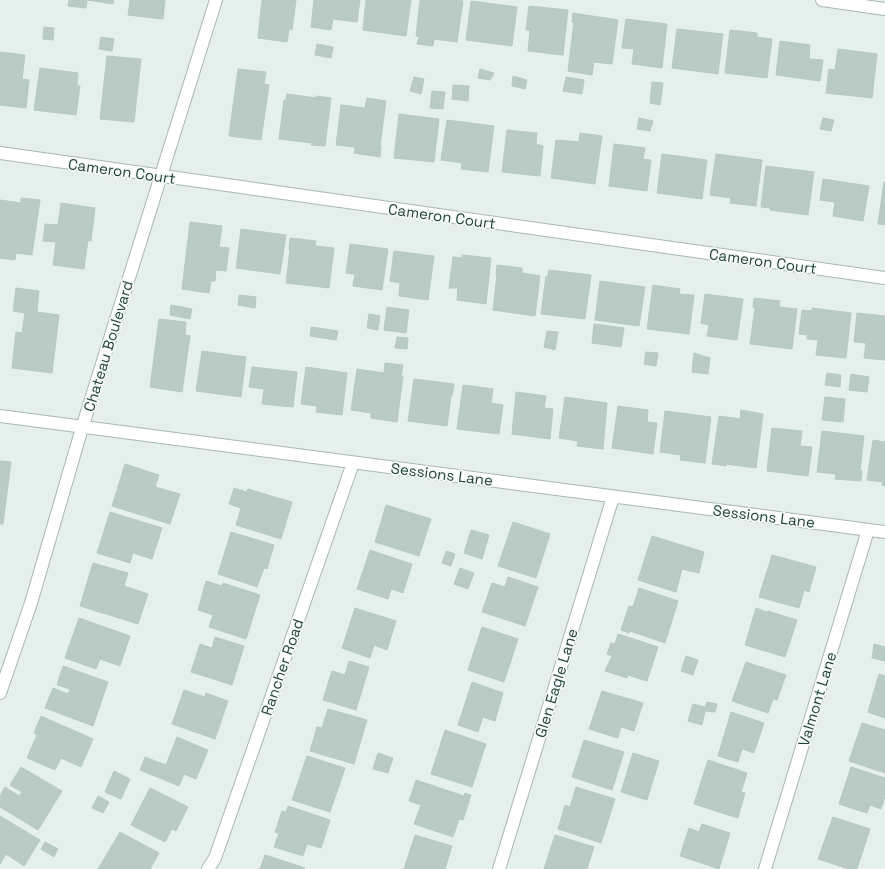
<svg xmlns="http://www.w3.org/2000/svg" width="885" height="869" font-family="'Space Grotesk',sans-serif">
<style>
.building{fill:#bacac4;stroke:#b6cac2}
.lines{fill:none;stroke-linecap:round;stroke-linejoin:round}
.minor-casing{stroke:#a7b8b3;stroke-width:14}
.minor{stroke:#fff;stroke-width:12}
.labels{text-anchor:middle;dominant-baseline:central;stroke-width:3.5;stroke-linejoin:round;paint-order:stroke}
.street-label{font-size:15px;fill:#22433b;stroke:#f6fbf9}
</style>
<rect width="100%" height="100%" fill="#e5efeb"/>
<path class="building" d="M69,0h45l-1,4 -26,-4 -1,8 -18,-2z
M130,0h35l-2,19 -35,-4z
M262,0h34l-4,30 -3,-1 -2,13 -29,-4z
M314,0h46l-3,22 -24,-3 -2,11 -20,-3z
M366,0h45l-5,36 -43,-6z
M420,0h34l9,1 -6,41 -23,-3 -1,7 -16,-2 2,-7 -3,-1z
M471,1l46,6 -5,39 -46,-6z
M529,6l39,4 -5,45 -35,-4 2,-21h-4z
M573,13l45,7 -6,44 -18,-2 -2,13 -24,-4 6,-49h-2z
M626,19l41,5 -5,44 -30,-4 2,-15 -12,-1z
M44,27l10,1 -1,12 -10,-1z
M677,29l46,5 -5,40 -46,-6z
M730,30l27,3v4l15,2 -5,39 -42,-5z
M101,37l13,2 -2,12 -13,-2z
M780,41l30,4 -1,14 14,1 -3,21 -44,-6z
M317,44l16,3 -2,11 -16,-3z
M838,49l39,5 -5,44 -46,-5 3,-24 6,1z
M0,52l25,3 -3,24 7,1 -3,28 -26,-3z
M107,56l34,3 -7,63 -34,-3z
M40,68l38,5 -1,13h3l-4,29 -42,-5z
M238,69l28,3 -2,12 5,1 -8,55 -32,-4z
M480,69l14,4 -4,7 -12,-2z
M513,76l14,4 -2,9 -13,-3z
M414,77l10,2 -3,15 -11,-3z
M566,77l18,3 -2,14 -19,-3z
M652,82l11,1 -3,22 -10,-2z
M453,85l16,1 -1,15 -16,-2z
M432,91l13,1 -2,17 -13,-1z
M287,94l29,4v-2l15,2 -6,48 -14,-1 1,-2 -33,-4 5,-39h2z
M367,98l19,3 -6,45h1l-1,11 -26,-4 1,-6 -19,-2 5,-40 24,3z
M399,114l40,5 -5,43 -40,-4z
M639,118l14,3 -3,10 -13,-2z
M823,118l11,2 -3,11 -11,-2z
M447,120l47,6 -6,46 -27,-3 1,-6 -21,-3z
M507,130l30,3 -1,11 7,2 -3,30 -38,-4z
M580,133l22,3 -7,48 -44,-6 5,-38 23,2z
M614,144l31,4 -2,11 8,1 -4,31 -38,-5z
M662,154l45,6 -5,39 -45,-6z
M716,154l46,6 -6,46 -26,-3 1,-5 -21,-3z
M766,166l48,6 -6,43 -38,-5v-2l-9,-1z
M823,179l46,7 -6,35 -30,-5 2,-14 -15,-2z
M884,182h1v43l-7,-1z
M21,198l19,2 -8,55 -16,-2 -1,7 -15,-2v-58l21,3z
M61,203l34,5 -4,33 -3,-1 -4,29 -31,-4 3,-23 -13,-1 2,-17 13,1z
M190,222l32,4 -3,21 10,1 -3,23 -10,-1 -1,11h-4l-2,12 -27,-4z
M241,229l45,6 -6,39 -44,-6z
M290,238l26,3 -1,5 19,2 -5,40 -43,-5 4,-33 -1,-1z
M350,244l38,5 -6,41 -29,-4 2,-12 -9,-1z
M394,251l40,5 -6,44 -29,-4 1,-13 -10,-2z
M462,255l29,3 -5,46 -29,-4 1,-12h-9l4,-31 9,1z
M497,265l25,3v5l18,3 -5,40 -42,-6 4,-35h-1z
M549,270l42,5 -6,44 -44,-5 5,-38 1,3z
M600,281l45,6 -6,39 -44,-6z
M653,285l27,4 -1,5 15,1 -5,39 -42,-5z
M16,288l23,3 -2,21 22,3 -7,58 -40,-5 4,-36 6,1 3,-20 -12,-2z
M705,294l38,5 -6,41 -30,-4 2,-11 -8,-2z
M239,295l17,2 -1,11 -17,-3z
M754,298l26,3 -1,6 18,2 -5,40 -42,-5 5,-36 -2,-1z
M171,305l21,4 -2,10 -20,-4z
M387,307l22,3 -3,23 -22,-3z
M812,308l39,5 -5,45 -30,-3 2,-15 -11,-1v-4l-8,-1 3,-24 10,1z
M857,313l28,3v44l-21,-2 2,-15 -12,-1z
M369,314l11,2 -2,14 -11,-2z
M159,319l27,3 -1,13 5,1 -8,56 -32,-5z
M594,324l30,4 -3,19 -29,-4z
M311,327l27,4 -2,9 -26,-4z
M547,331l11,1 -3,18 -11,-3z
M397,337l11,1 -1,11 -12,-1z
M202,351l44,6 -5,40 -45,-6z
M646,352l12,1 -2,13 -12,-2z
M694,353l16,5 -2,16 -16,-2z
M385,363l18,2 -2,11h2l-6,46 -26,-4v-5l-20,-3 6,-41 27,4z
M252,367l45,5 -4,35 -31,-3 2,-15 -15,-2z
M306,367l41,6 -5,42 -26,-3 1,-6 -16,-2z
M827,373l14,2 -1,12 -15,-2z
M851,374l18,3 -2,15 -18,-2z
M414,379l40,5 -2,12h-1l-4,30 -39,-5z
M463,385l30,4 -2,14 12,2 -4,29 -42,-5z
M516,392l30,4 -2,12 9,1 -3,30 -38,-5z
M565,397l42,6 -4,46 -26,-3 1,-5 -19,-3z
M825,397l20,2 -2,23 -21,-2z
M618,406l30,4 -1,12 10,1 -4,31 -41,-6z
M741,410l22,4 -7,54 -30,-4v2l-14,-2 7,-48 21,3z
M665,411l46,6 -6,46 -25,-3 1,-5 -21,-3z
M772,428l30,3 -2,15 12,1 -4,29 -41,-5z
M822,431l42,5 -4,35h2l-1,10 -26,-2 1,-5 -19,-2z
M873,440l12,2v44l-3,-1 1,-3 -16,-2z
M0,461l11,1 -8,62h-3z
M125,464l34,11 -4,12 25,7 -10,30 -58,-18z
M234,488l13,4 1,-3 44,13 -11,37 -45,-14 5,-17 -12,-4z
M386,505l45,14 -12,37 -44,-14z
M110,512l52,16 -10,31 -19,-6 -3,10 -33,-10z
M513,522l37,12 -14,44 -38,-12z
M471,530l18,5 -7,24 -18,-6z
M231,532l43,13 -7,24 -3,-1 -7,19 -39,-13z
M652,536l52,16 -5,21 -17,-4 -6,23 -38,-12z
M370,550l42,14 -9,29 -12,-4 -3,10 -31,-10z
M446,551l9,3 -4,12 -9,-3z
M772,555l44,12 -7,25 -5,-2 -5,18 -40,-11z
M93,563l35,10 -4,13 24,8 -10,30 -58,-18z
M460,568l14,5 -6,16 -14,-5z
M508,577l30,10 -13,39 -43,-14 10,-29 13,4z
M206,581l16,5 1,-3 37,12 -14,44 -37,-12 4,-12 -15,-5z
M639,588l39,13 -13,42 -35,-12 -1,2 -8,-3 8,-24 4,1z
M355,608l41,13 -9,29 -13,-5 -4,13 -28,-10z
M756,608l11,4 1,-1 29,9 -12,37 -40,-12z
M79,618l51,18 -10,30 -20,-7 -4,10 -31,-11z
M482,627l36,12 -14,43 -36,-12z
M618,634l40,13 -11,34 -19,-6 -1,3 -22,-7 7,-15 -5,-2 4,-11 4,1z
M215,637l29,9 -12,39 -41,-13 9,-28 12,4z
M874,644l11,3v14l-13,-3z
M686,656l12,4 -5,15 -12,-4z
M349,661l20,6 -13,43 -33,-10 9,-29 13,4z
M746,662l40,13 -9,25 -4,-1 -5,14 -36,-12z
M63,666l45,16 -15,44 -48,-18 8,-20 15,6 2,-5 -13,-4z
M879,674l6,2v42l-17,-6z
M472,682l31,11 -8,28 -12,-4 -5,15 -20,-7z
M184,690l21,7 1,-4 22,8 -13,38 -43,-15z
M602,691l41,12 -9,28 -13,-4 -3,11 -29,-9z
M707,702l10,2 -2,8 -10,-1 -3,14 -14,-4 5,-17 12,3z
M328,709l39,11 -13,44 -44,-13 7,-24 5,1z
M731,712l33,11 -10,30 -12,-4 -4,13 -20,-6z
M41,716l52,23 -12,28 -20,-9 -6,12 -28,-12 10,-23 -3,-2z
M862,723l23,7v43l-36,-12z
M445,730l41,14 -14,43 -41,-13z
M177,737l31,13 -12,29 -12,-5 -5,12 -39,-16 5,-13 21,8z
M584,740l40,12 -12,38 -40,-13z
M378,753l15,5 -5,15 -15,-4z
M633,753l26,8 -12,39 -26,-8z
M307,756l38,12 -15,44 -38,-12z
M708,760l39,13 -6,19 4,1 -7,25 -44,-14z
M21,767l41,24 -24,39 -38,-23v-11l5,-9 14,9 3,-4 -12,-7z
M851,767l34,11v18l-4,13 -11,-4 -3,8 -28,-9z
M114,771l16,8 -9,20 -16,-7z
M416,780l48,16 1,-3 6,2 -8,25 -4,-1 -6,18 -39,-13 7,-19 -12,-4z
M576,787l39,12 -14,44 -43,-14 7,-24 5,2z
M150,788l38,19 -12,24 -4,-2 -7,13 -34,-17z
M98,796l11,6 -6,11 -11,-5z
M288,806l42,14 -9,28 -14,-4 -4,12 -29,-9 5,-14 -4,-1 7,-21 4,1z
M0,816l40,24 -16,26 -18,-12 -6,10z
M833,817l37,12 -13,40h-8l-31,-10z
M702,824l28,9 -11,36 -39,-13 9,-28 10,4z
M120,832l39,21 -9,16h-52z
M415,835l37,11 -7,23h-41z
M555,835l39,12 -7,22h-43z
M45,842l13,7 -4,8 -13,-8z
M265,855l40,13 -1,1h-44z"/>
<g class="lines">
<defs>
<path id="minor" d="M822,0l63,9
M0,153l885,125
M0,416l885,116
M0,693l31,-90 51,-175 134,-428
M208,869l7,-11 138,-395
M499,869l114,-372
M765,869l103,-339"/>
</defs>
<use href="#minor" class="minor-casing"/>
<use href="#minor" class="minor"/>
</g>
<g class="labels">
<g class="street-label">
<text transform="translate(122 171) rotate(8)">Cameron Court</text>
<text transform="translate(442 216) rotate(8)">Cameron Court</text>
<text transform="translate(763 261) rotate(8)">Cameron Court</text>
<text transform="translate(108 346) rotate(-73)">Chateau Boulevard</text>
<text transform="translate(442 474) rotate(7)">Sessions Lane</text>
<text transform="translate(764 516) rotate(7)">Sessions Lane</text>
<text transform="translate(282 667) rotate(-71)">Rancher Road</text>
<text transform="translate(556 683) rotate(-73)">Glen Eagle Lane</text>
<text transform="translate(817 699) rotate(-73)">Valmont Lane</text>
</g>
</g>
</svg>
